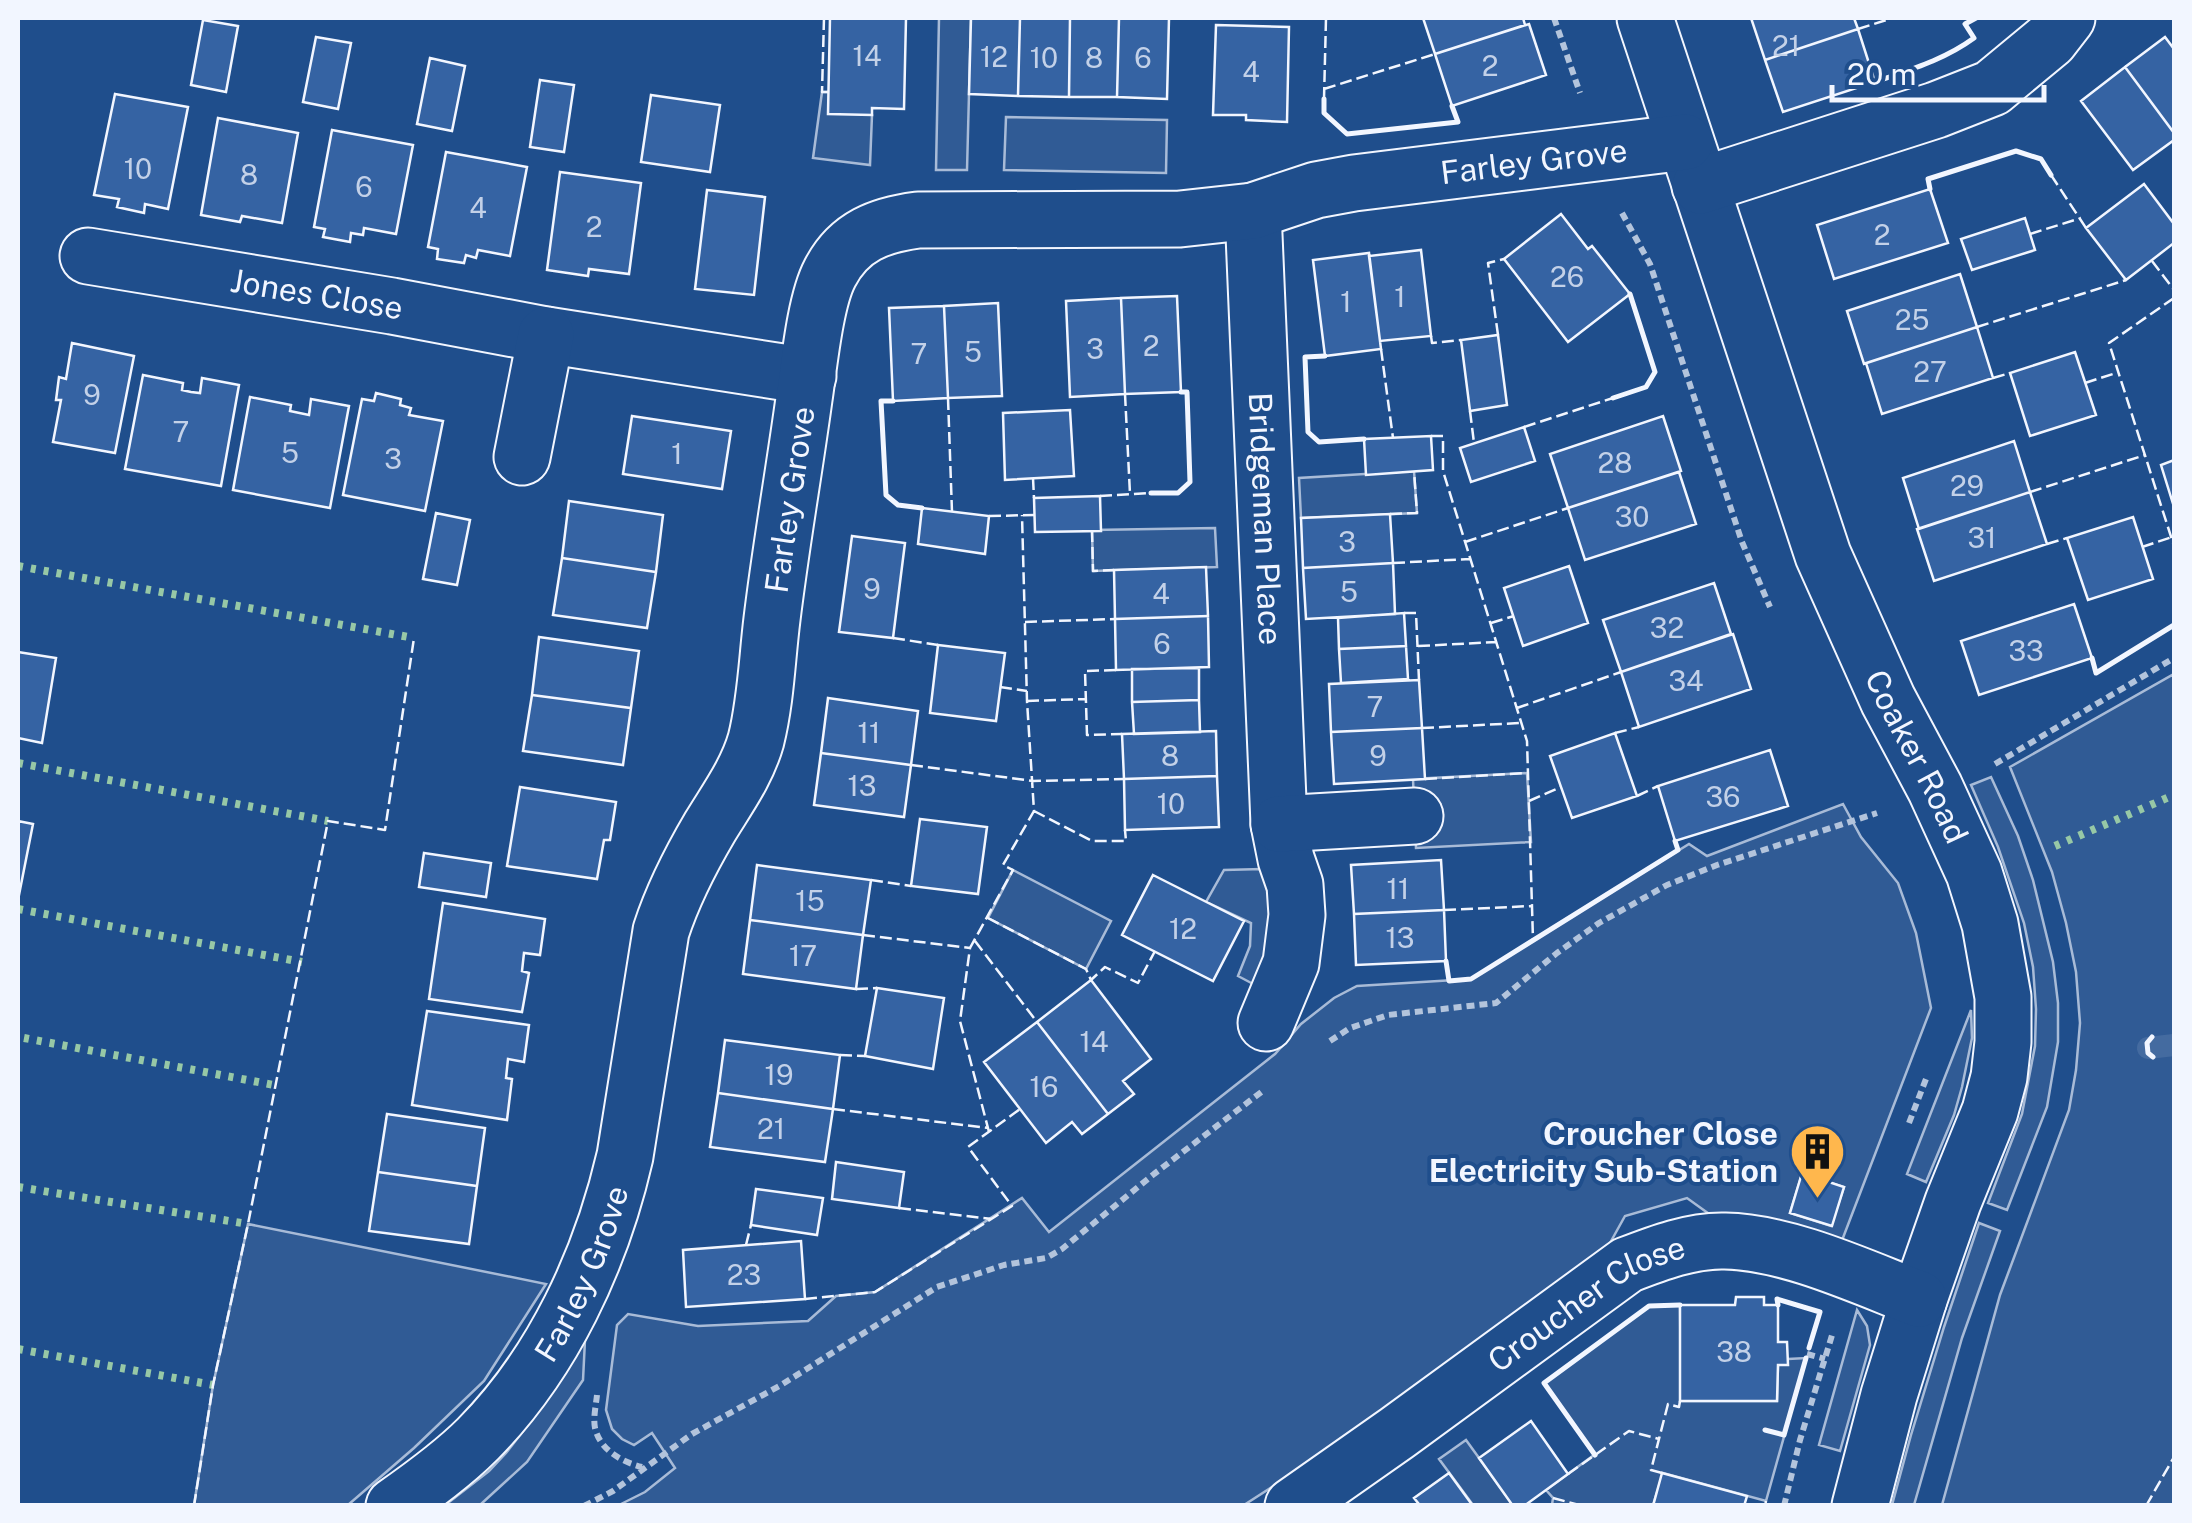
<svg xmlns="http://www.w3.org/2000/svg" width="2192" height="1523" font-family="'Public Sans',sans-serif">
<style>
.built{fill:#305b95;stroke:#a8bbd7;stroke-width:2.5;fill-rule:evenodd}
.lines{fill:none;stroke-linecap:round;stroke-linejoin:round}
.stream{stroke:#446ba0;stroke-width:22}
.building{fill:#3563a3;stroke:#f2f6ff;stroke-width:2.5}
.minor-casing{stroke:#f2f6ff;stroke-width:59}
.path{stroke:#b3c4dc;stroke-width:6;stroke-dasharray:8 5;stroke-linecap:butt}
.minor{stroke:#1f4e8c;stroke-width:55}
.hedge{stroke:#97c8a6;stroke-width:8;stroke-dasharray:5 8;stroke-linecap:butt}
.fence{stroke:#f2f6ff;stroke-width:2.5;stroke-dasharray:12 5;stroke-linecap:butt}
.wall{stroke:#f2f6ff;stroke-width:5}
.labels{text-anchor:middle;dominant-baseline:central;stroke-width:8;stroke-linejoin:round;paint-order:stroke}
.number-label{font-size:28px;fill:#c3d1e8}
.street-label{font-size:32px;fill:#f2f6ff;stroke:#1f4e8c}
.poi-label{font-size:32px;font-weight:bold;fill:#f2f6ff;stroke:#1f4e8c;text-anchor:end}
</style>
<rect width="100%" height="100%" fill="#1f4e8c"/>
<path class="built" d="M939,18h32l-4,152h-31z
M822,92h7l43,23 -2,50 -57,-7z
M1006,117l161,3 -1,53 -162,-3z
M1414,471l3,42 -116,5 -2,-40z
M1215,528l2,39 -124,4 -1,-41z
M2174,674v831h-232l58,-210 69,-185 7,-40 4,-47 -4,-51 -10,-49 -14,-51 -42,-105z
M1527,773l4,69 -115,6 -3,-69z
M1991,777l27,59 15,44 20,82 5,41v39l-11,65 -40,103 -19,-7 34,-89 13,-68 1,-37 -3,-42 -9,-44 -26,-76 -27,-62z
M1843,804l18,33 37,46 18,50 15,75 -90,235 -129,-27 -25,-18 -62,18 -15,27 -236,178 -130,84h-625l26,-13 30,-24 -23,-35 -18,12 -12,-6 -10,-10 -6,-19 11,-85 11,-11 70,12 110,-5 28,-25 39,-4 147,-94 27,34 226,-178 26,-30 33,-26 23,-12 114,-7 218,-135 18,12zM1802,1174l42,13 -13,39 -41,-13z
M1262,869l10,28 1,24 -16,65 -19,-10 12,-30 1,-23 -45,-21 18,-32z
M1013,870l98,51 -25,48 -98,-51z
M1971,1010l1,28 -10,49 -8,28 -28,67 -19,-8z
M1979,1223l21,8 -38,107 -48,167h-22l19,-70 33,-108z
M248,1224l298,60 -62,97 -70,67 -66,57h-154l19,-120z
M1680,1305l1,96h96l1,-36 10,-6 18,-1 -40,143 -103,-28 -10,32h-101l1,-7 -7,-8 48,-35 -50,-72 105,-77z
M1857,1310l10,16 3,19 -30,106 -21,-6z
M585,1340l-2,40 -56,82 -47,43 -36,1 45,-35 17,-18 21,-27z
M1466,1440l47,65h-40l-34,-46z"/>
<g class="lines">
<path class="stream" d="M2148,1048l26,-3"/>
</g>
<path class="building" d="M830,18h76l-2,91 -32,-1v7l-44,-1z
M971,18h49l-2,78 -49,-2z
M1020,18h50l-1,79 -51,-1z
M1070,18h49l-2,79h-48z
M1119,18h50l-2,81 -50,-2z
M1423,18h100l2,7 -90,29z
M1751,18h103l4,11 -93,31z
M203,20l35,6 -12,66 -35,-7z
M1529,24l17,51 -94,31 -17,-52z
M1216,25l73,2 -2,95 -41,-2v-5h-33z
M1858,29l17,53 -92,30 -18,-52z
M316,37l35,6 -13,66 -35,-7z
M2165,37l9,12v84l-49,-66z
M430,58l35,8 -13,65 -35,-7z
M2125,67l49,66v7l-41,30 -52,-69z
M540,80l34,5 -10,67 -34,-5z
M115,94l73,13 -20,102 -23,-5 -1,9 -27,-6 2,-8 -25,-4z
M651,95l69,10 -10,67 -69,-10z
M218,118l80,15 -16,90 -40,-7 -2,6 -39,-7z
M332,130l81,15 -17,89 -32,-6 -1,7 -12,-2 -1,9 -27,-5 2,-8 -11,-2z
M446,152l81,15 -17,89 -32,-6 -2,8 -10,-3 -2,8 -27,-4 1,-10 -10,-2z
M560,172l81,11 -12,91 -40,-5 -1,7 -41,-6z
M2144,184l30,40v19l-48,37 -40,-52z
M1930,189l18,54 -114,36 -17,-54z
M707,190l58,7 -11,98 -59,-6z
M1561,214l27,35 4,-3 38,48 -62,48 -64,-83z
M2025,218l10,32 -63,20 -11,-31z
M1421,250l10,86 -51,5 -11,-85z
M1369,253l12,96 -56,7 -12,-96z
M1960,274l17,53 -113,37 -17,-53z
M1177,296l4,96 -56,2 -4,-96z
M1121,298l4,96 -55,3 -4,-96z
M998,303l4,93 -54,2 -4,-92z
M944,306l4,92 -55,3 -4,-93z
M1977,327l16,51 -111,36 -16,-51z
M1498,335l9,70 -37,6 -9,-71z
M72,343l62,13 -19,97 -62,-11 8,-42h-5l3,-23 7,2z
M2075,352l21,63 -66,21 -20,-63z
M143,375l40,8 -1,7 9,2 9,1 2,-15 37,7 -18,101 -96,-17z
M376,393l25,6 -1,6 11,3 -2,7 34,6 -18,90 -82,-16 19,-96 12,2z
M250,397l41,8 -1,6 19,4 2,-16 38,7 -19,102 -97,-18z
M1070,410l4,66 -69,4 -2,-67z
M632,416l99,15 -9,58 -99,-15z
M1663,416l18,55 -113,37 -18,-54z
M1524,427l11,34 -64,21 -11,-34z
M1431,436l2,34 -67,5 -2,-36z
M2014,441l16,51 -111,37 -16,-51z
M2174,460v47l-13,-42z
M1679,472l17,52 -111,36 -17,-52z
M2030,492l17,52 -113,37 -17,-52z
M1100,496l1,35 -66,1 -1,-34z
M569,501l94,14 -7,57 -94,-14z
M922,508l67,8 -4,38 -67,-10z
M436,513l34,7 -13,65 -34,-6z
M1390,514l3,49 -90,5 -2,-50z
M2133,517l20,62 -65,21 -21,-62z
M852,536l53,7 -12,95 -54,-6z
M562,558l94,14 -9,56 -94,-13z
M1393,563l2,51 -89,5 -3,-51z
M1569,566l19,57 -65,23 -19,-58z
M1206,567l2,49 -93,3 -1,-49z
M1714,583l17,51 -110,38 -18,-52z
M2074,604l18,54 -113,37 -18,-54z
M1404,613l2,33 -67,3 -1,-31z
M1208,616l1,51 -93,3 -1,-51z
M1733,634l18,55 -112,38 -18,-55z
M539,637l100,14 -8,57 -99,-13z
M938,645l67,8 -9,68 -66,-8z
M1406,646l2,33 -67,4 -2,-34z
M18,652l38,6 -14,85 -24,-5z
M1199,668v32l-67,2v-33z
M1419,680l3,48 -91,4 -2,-48z
M532,695l99,13 -8,57 -100,-14z
M828,698l90,13 -7,54 -90,-12z
M1199,700l1,32 -66,2 -2,-32z
M1422,728l3,51 -91,5 -3,-52z
M1216,731l1,45 -93,3 -2,-45z
M1615,733l22,63 -65,22 -22,-62z
M1770,750l18,56 -113,35 -17,-55z
M821,753l90,12 -7,52 -90,-12z
M1217,776l2,51 -94,3 -1,-51z
M520,787l96,15 -6,38h-6l-7,39 -90,-13z
M920,819l67,8 -9,67 -67,-8z
M18,821l15,3 -15,76z
M424,853l67,10 -5,34 -67,-10z
M1441,860l3,50 -90,4 -3,-49z
M757,865l114,15 -8,55 -113,-15z
M1153,875l91,46 -31,60 -91,-46z
M443,903l102,16 -5,36 -16,-2 -2,18 7,2 -7,39 -93,-13z
M1444,910l2,51 -90,4 -2,-51z
M750,920l113,15 -7,54 -113,-15z
M1091,980l60,79 -28,22 11,13 -26,20 -71,-92z
M877,988l67,10 -11,71 -68,-13z
M427,1011l102,14 -5,37 -16,-3 -2,19 6,1 -5,41 -95,-15z
M1037,1022l71,92 -26,20 -10,-12 -26,21 -62,-81z
M725,1040l115,15 -7,54 -115,-16z
M718,1093l115,16 -8,53 -115,-15z
M387,1114l98,14 -8,58 -99,-14z
M836,1162l68,10 -5,36 -67,-9z
M378,1172l99,14 -8,58 -100,-13z
M1802,1173l42,14 -12,39 -42,-13z
M756,1189l67,9 -6,37 -66,-10z
M801,1241l4,58 -119,8 -3,-57z
M1736,1297h28v8h14v37h9l1,23h-10l-1,36h-97v-96h55z
M1531,1421l37,53 -44,32h-11l-34,-48z
M1449,1473l24,33h-60l5,-3 -4,-5z
M1662,1473l85,23 -3,10h-91z"/>
<g class="lines">
<defs>
<g id="minor">
<path id="s1" d="M1645,18l178,537 65,145 47,88 39,85 16,51 13,73v45l-4,35 -9,34 -37,91 -34,97 -30,96 -29,111"/>
<path d="M1700,186l236,-76 56,-22 58,-48 17,-22"/>
<path id="s2" d="M1253,211l26,613 7,35 9,26 2,30 -6,48 -25,60"/>
<path id="s3" d="M88,256l304,50 154,29 262,41"/>
<path d="M522,457l24,-122"/>
<path d="M1279,824l136,-8"/>
<path id="s4" d="M394,1506c30,-21 59,-42 84,-67 75,-76 123,-179 147,-283l36,-225c12,-37 29,-70 49,-104 17,-28 37,-55 46,-87 10,-40 11,-81 16,-121 9,-74 22,-147 32,-220 5,-33 11,-98 26,-126 19,-37 50,-48 88,-53l262,-1 73,-8 63,-21 38,-7 331,-41"/>
<path id="s5" d="M1293,1506l104,-73 230,-168c31,-12 65,-25 98,-24 62,1 137,36 194,58"/>
</g>
</defs>
<use href="#minor" class="minor-casing"/>
<path class="path" d="M1554,18l26,75
M1622,213l28,51 92,278 28,65
M1995,764l179,-106
M1330,1041l20,-13 38,-13 108,-12 61,-50 42,-30 68,-38 50,-20 160,-52
M1909,1123l17,-44
M1807,1354l18,5
M597,1395c-1,10 -4,23 -2,33 5,22 27,34 47,39
M584,1506l29,-15 79,-57 89,-49 156,-98 67,-22 42,-7 16,-9 92,-75 110,-84
M1784,1506l16,-66 33,-108"/>
<use href="#minor" class="minor"/>
<path class="hedge" d="M18,566l396,72
M18,763l310,58
M2055,846l119,-51
M18,909l284,53
M24,1038l250,47
M18,1187l230,37
M18,1349l195,36"/>
<path class="fence" d="M824,18l-2,74h7
M1858,29l35,-11
M1324,89l111,-35
M1324,99l2,-81
M2051,175l35,53
M2030,234l51,-16
M2152,261l22,29
M2174,298l-65,45 65,203
M1977,327l149,-47
M1498,335l-10,-72 16,-4
M1431,336l1,7 29,-3
M1381,349l12,89
M1993,378l17,-5
M2085,383l34,-11
M1125,394l5,100
M948,398l4,114
M1470,411l4,32
M1524,427l89,-29
M1431,436h12v35l84,270 6,199
M1033,478l1,20
M2030,492l115,-37
M1100,496l51,-3
M1390,514l27,-1 -3,-42
M989,516l46,-1
M1092,530l1,41 21,-1
M1465,542l103,-34
M2047,544l20,-6
M2142,547l30,-10
M1393,563l77,-4
M1404,613h12l3,67
M1025,622l90,-3
M1491,623l23,-7
M893,638l45,7
M1418,646l79,-4
M1116,670l-31,1 2,64 35,-1
M1000,687l27,4
M1027,701l59,-2
M1517,708l104,-36
M1422,728l99,-5
M1615,733l24,-6
M911,765l122,16 91,-2
M1425,779l102,-6
M1637,796l21,-10
M1529,801l32,-14
M1034,811l58,30h34l-1,-11
M871,880l40,6
M1444,910l88,-4
M988,918l98,51 5,11 14,-13 33,16 17,-32
M863,935l107,13
M975,941l62,81
M856,989l21,-1
M840,1055l25,1
M833,1109l155,19
M989,1132l-29,-111 10,-73 43,-78 -10,-5 31,-54 -7,-110 -5,-186
M899,1208l93,11
M746,1245l5,-20
M805,1299l70,-7 137,-86 -44,-59 52,-38
M1662,1473l-11,-3 17,-66 11,3 1,-6
M1568,1474l61,-43 30,8
M1553,1498l30,8
M194,1506l19,-121 35,-161 80,-403 57,9 29,-192
M1765,1506l1,-5
M2146,1506l28,-49"/>
<path class="wall" d="M1875,82c34,-12 69,-22 99,-44l-9,-14 11,-6
M1324,99v14l23,21 111,-12 -6,-16
M1930,189l-2,-10 88,-28 25,8 10,16
M1325,356l-20,1 3,75 11,10 45,-3
M1613,398l33,-11 9,-15 -25,-78
M893,401h-12l5,94 12,10 24,3
M1151,493h27l12,-11 -3,-90h-6
M2092,658l4,15 78,-48
M1446,961l3,20 22,-2 207,-129 -3,-9
M2152,1037l-5,6 1,10 5,4
M1778,1305l-1,-6 43,13 -11,36
M1765,1430l19,5 22,-77
M1595,1455l-51,-72 105,-77 31,-1"/>
</g>
<defs>
<symbol id="building-pin" viewBox="-11 -11 22 30"><path d="M0 17L-7.5 6A9.5 9.5 0 1 1 7.5 6Z" fill="#ffb74d" stroke="#1f4e8c"/><path d="M-4-6H4V6H1V3H-1V6H-4ZM-2.5-4.3h1.7v1.8h-1.7ZM.8-4.3h1.7v1.8H.8ZM-2.5-1h1.7V.8h-1.7ZM.8-1h1.7V.8H.8Z" fill="#111"/></symbol>
</defs>
<g fill-rule="evenodd">
<use href="#building-pin" x="1786" y="1120" width="63" height="86"/>
</g>
<g class="labels">
<g class="number-label">
<text x="1786" y="45">21</text>
<text x="867" y="55">14</text>
<text x="994" y="56">12</text>
<text x="1044" y="57">10</text>
<text x="1094" y="57">8</text>
<text x="1143" y="57">6</text>
<text x="1490" y="65">2</text>
<text x="1251" y="71">4</text>
<text x="138" y="168">10</text>
<text x="249" y="174">8</text>
<text x="364" y="186">6</text>
<text x="478" y="207">4</text>
<text x="594" y="226">2</text>
<text x="1882" y="234">2</text>
<text x="1567" y="276">26</text>
<text x="1400" y="296">1</text>
<text x="1346" y="301">1</text>
<text x="1912" y="319">25</text>
<text x="1151" y="345">2</text>
<text x="1095" y="348">3</text>
<text x="973" y="351">5</text>
<text x="919" y="353">7</text>
<text x="1930" y="371">27</text>
<text x="92" y="394">9</text>
<text x="181" y="431">7</text>
<text x="290" y="452">5</text>
<text x="677" y="453">1</text>
<text x="393" y="458">3</text>
<text x="1615" y="462">28</text>
<text x="1967" y="485">29</text>
<text x="1632" y="516">30</text>
<text x="1982" y="537">31</text>
<text x="1347" y="541">3</text>
<text x="872" y="588">9</text>
<text x="1349" y="591">5</text>
<text x="1161" y="593">4</text>
<text x="1667" y="627">32</text>
<text x="1162" y="643">6</text>
<text x="2026" y="650">33</text>
<text x="1686" y="680">34</text>
<text x="1375" y="706">7</text>
<text x="869" y="732">11</text>
<text x="1170" y="755">8</text>
<text x="1378" y="755">9</text>
<text x="862" y="785">13</text>
<text x="1723" y="796">36</text>
<text x="1171" y="803">10</text>
<text x="1398" y="888">11</text>
<text x="810" y="900">15</text>
<text x="1183" y="928">12</text>
<text x="1400" y="937">13</text>
<text x="803" y="955">17</text>
<text x="1094" y="1041">14</text>
<text x="779" y="1074">19</text>
<text x="1044" y="1086">16</text>
<text x="771" y="1128">21</text>
<text x="744" y="1274">23</text>
<text x="1734" y="1351">38</text>
</g>
<g class="street-label">
<text stroke="none"><textPath href="#s4" startOffset="2075">Farley Grove</textPath></text>
<text stroke="none"><textPath href="#s3" startOffset="232">Jones Close</textPath></text>
<text stroke="none"><textPath href="#s4" startOffset="1115">Farley Grove</textPath></text>
<text stroke="none"><textPath href="#s2" startOffset="308">Bridgeman Place</textPath></text>
<text stroke="none"><textPath href="#s1" startOffset="788">Coaker Road</textPath></text>
<text stroke="none"><textPath href="#s4" startOffset="305">Farley Grove</textPath></text>
<text stroke="none"><textPath href="#s5" startOffset="358">Croucher Close</textPath></text>
</g>
<g class="poi-label">
<text x="1778" y="1133">Croucher Close<tspan x="1778" dy="37">Electricity Sub-Station</tspan></text>
</g>
</g>
<rect width="2192" height="1523" fill="none" stroke="#f2f6ff" stroke-width="40"/>
<path d="M1832 85v15h212v-15" fill="none" stroke="#f2f6ff" stroke-width="5"/>
<text x="1847" y="85" font-size="30" fill="#f2f6ff" stroke="#1f4e8c" stroke-width="8" paint-order="stroke">20 m</text>
</svg>
